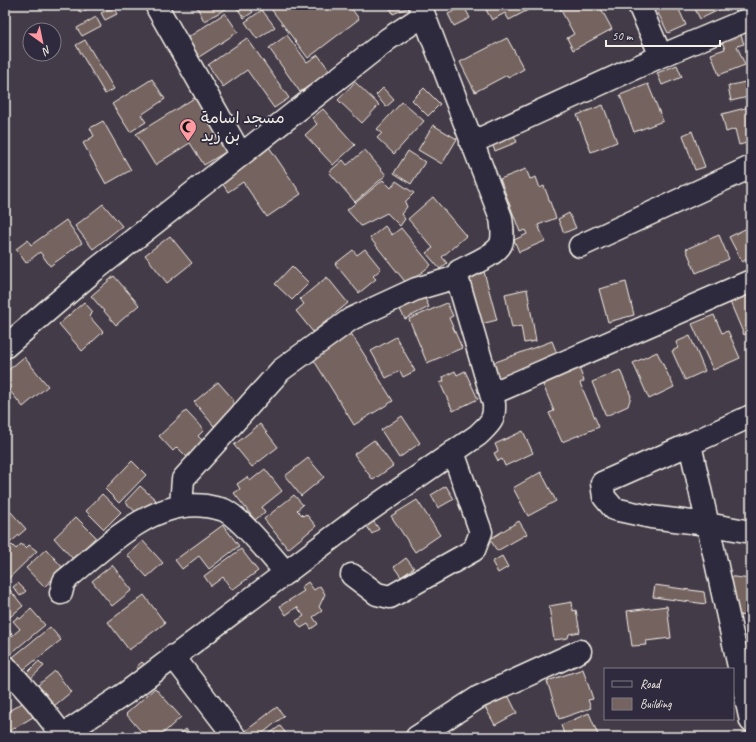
<svg xmlns="http://www.w3.org/2000/svg" width="756" height="742" font-family="Caveat,'Playpen Sans Arabic',sans-serif">
<style>
.building{fill:#746361;stroke:#f4f1e8}
.lines{fill:none;stroke-linecap:round;stroke-linejoin:round}
.minor-casing{stroke:#f4f1e8;stroke-width:25}
.minor{stroke:#2f2a3d;stroke-width:22}
.labels{text-anchor:middle;dominant-baseline:central;stroke-width:3.5;stroke-linejoin:round;paint-order:stroke}
.poi-label{font-size:16px;fill:#f4f1e8;stroke:#2f2a3d;text-anchor:start}
</style>
<rect width="100%" height="100%" fill="#443b48"/>
<filter id="ink" filterUnits="userSpaceOnUse"><feTurbulence type="fractalNoise" baseFrequency=".025" numOctaves="2"/><feDisplacementMap in="SourceGraphic" scale="8" xChannelSelector="R" yChannelSelector="G"/><feConvolveMatrix kernelMatrix="1 2 1 2 8 2 1 2 1" color-interpolation-filters="sRGB"/></filter>
<g filter="url(#ink)">
<path class="building" d="M76,5h18l-14,8z
M196,5h37l-29,16z
M235,5h13l5,7 -9,6z
M268,5h81l10,14 -51,39z
M389,5h25l-21,9z
M495,5h30l3,5 -19,10 -4,-7 -13,7 -6,-10z
M558,5h41l13,24 -39,21 -6,-12 7,-4z
M654,5h23l9,20 -18,8z
M693,5h26l2,4 -21,10z
M464,6l6,12 -16,8 -6,-12z
M113,7l4,7 -12,6 -4,-7z
M262,10l13,17 -18,12 -12,-17z
M225,13l13,19 -39,25 -12,-19z
M96,17l5,9 -19,10 -5,-8z
M739,30l5,14 -7,2 8,19 -26,10 -8,-21 14,-5 -5,-12z
M287,35l20,27 11,-7 12,16 -30,21 -31,-44z
M247,38l42,60 -15,10 -27,-38 -24,17 -15,-22z
M507,38l17,31 -16,9 -1,-3 -32,17 -15,-30z
M85,40l29,49 -9,5 -29,-49z
M677,65l5,12 -20,8 -5,-12z
M152,79l13,20 -24,16 5,7 -16,10 -18,-28z
M355,82l24,23 -17,18 -24,-23z
M745,82l3,15 -17,4 -3,-15z
M648,84l15,37 -29,11 -14,-37z
M383,88l11,12 -8,7 -10,-12z
M424,88l16,16 -12,12 -16,-16z
M196,97l33,53 -25,15 -14,-22 -35,22 -19,-31z
M402,102l22,19 -30,33 -17,-16 5,-5 -5,-4z
M603,105l14,37 -26,10 -14,-37z
M749,107l2,8v10l-2,1 2,16 -12,3 -4,-16 -9,3 -4,-18z
M323,109l32,36 -22,20 -28,-30 12,-11 -5,-6z
M103,121l28,49 -25,14 -23,-41 11,-7 -4,-8z
M433,125l24,14 -15,25 -24,-14z
M512,131l5,11 -22,9 -5,-11z
M692,131l13,36 -10,3 -12,-35z
M267,144l34,50 -34,23 -24,-35 -15,10 -10,-15z
M365,150l21,25 -31,27 -26,-30 14,-12 4,5z
M408,151l17,11 -14,22 -17,-11z
M526,169l4,10 6,-2 4,11 4,-2 12,32 -18,7 7,16 -26,11 -5,-12 13,-6 -2,-4 -5,2 -20,-53z
M383,180l8,8 5,-7 18,12 -9,9 2,5 -6,7 4,5 -5,7 -13,-13 -26,13 -14,-16z
M433,197l33,39 -24,21 5,6 -7,6 -14,-16 7,-5 -25,-29z
M103,204l19,22 -29,23 -18,-23z
M569,213l7,15 -12,5 -6,-14z
M66,220l16,23 -32,23 -10,-14 -14,11 -10,-14 12,-9 3,5z
M385,226l7,9 9,-7 30,37 -24,19 -37,-46z
M747,228l4,8v21l-9,5 -13,-25z
M719,235l10,24 -33,14 -10,-24z
M170,236l22,27 -25,20 -22,-28z
M365,249l16,20 -8,7 3,3 -17,14 -24,-29 18,-14 4,5z
M292,266l17,17 -17,17 -17,-16z
M483,268l14,52 -16,4 -14,-52z
M114,276l25,29 -23,20 -25,-29z
M327,277l21,26 -35,29 -17,-21 8,-7 -4,-5z
M626,282l8,33 -26,7 -9,-33z
M527,289l9,52 -12,2 -3,-17 -9,2 -7,-34z
M751,293v49l-4,-9 -3,2 -14,-33z
M423,294l6,13 -24,12 -7,-13z
M84,302l9,10 -4,4 14,16 -21,19 -23,-27z
M447,303l6,13 -4,2 13,30 -35,15 -18,-44z
M714,315l8,18 6,-2 12,27 -27,12 -21,-46z
M349,330l44,71 -39,24 -44,-71z
M690,336l15,35 -20,9 -13,-29 6,-3 -2,-6z
M396,337l19,34 -12,6 -3,-6 -14,7 -15,-27z
M552,341l6,15 -59,22 -6,-15z
M657,352l17,35 -25,12 -16,-36z
M24,357l24,29 -25,21 -18,-22v-12z
M578,365l6,16 -4,2 19,44 -37,15 -13,-29 5,-2 -13,-31z
M620,370l11,26 -3,10 -22,10 -14,-34z
M455,371l2,4 8,-4 13,28 -25,12 -13,-28 4,-2 -1,-4z
M218,382l15,17v5l-1,7 -18,15 -20,-24z
M186,411l18,19 -6,6 5,5 -16,16 -10,-10 -4,4 -14,-15z
M5,415l5,6 -5,5z
M402,416l18,27 -21,15 -18,-28z
M260,424l18,23 -26,20 -18,-22z
M523,431l10,22 -28,13 -3,-7 -4,2 -4,-8 4,-2 -3,-7z
M374,440l19,26 -20,14 -19,-26z
M308,458l16,19 -23,19 -16,-20z
M132,461l14,14 -27,28 -14,-14z
M265,469l17,22 -20,16 3,5 -10,8 -21,-27 6,-4 -3,-5 10,-7 3,4z
M541,472l15,29 -28,15 -15,-28z
M140,486l16,14 -16,16 -15,-14z
M446,486l8,13 -16,9 -7,-13z
M102,494l19,18 -17,17 -18,-18z
M294,495l9,10 -6,5 6,6 3,-2 10,12 -28,23 -24,-30z
M417,500l23,35 -25,17 -24,-36z
M10,511l16,18 -21,18v-31z
M369,515l10,14 -7,5 -9,-14z
M76,517l20,20 -23,22 -19,-21z
M519,521l8,13 -30,17 -7,-12z
M223,525l16,21 -30,23 -10,-13 -17,13 -7,-9z
M143,541l20,22 -16,14 -20,-22z
M21,544l5,4 3,-3 8,6 -30,29 -2,-1v-28l7,-6 4,4z
M46,549l18,20 -20,18 -18,-19z
M241,549l17,22 -26,19 -9,-13 -12,9 -7,-10z
M502,556l6,11 -10,6 -6,-11z
M406,558l8,10 -13,9 -7,-10z
M112,565l20,25 -20,16 -20,-25z
M726,576l25,3v38l-16,-3z
M308,582l6,8 6,-4 5,8 -6,13 3,4 -9,6 5,7 -7,5 -3,-5 -7,4 -5,-7 8,-5 -7,-9 -11,8 -6,-9 24,-15 -3,-4z
M18,583l8,8 -6,5 -7,-9z
M655,585l49,7 2,12 -53,-7z
M10,590l13,16 -18,15v-27z
M144,595l21,28 -36,27 -21,-28z
M572,602l1,9 3,-1 4,22 -11,2 -1,4 -14,2 -5,-34z
M667,606l4,32 -25,3 1,4 -15,1 -5,-35z
M31,609l14,16 -36,30 -4,-4v-9l15,-13 -7,-8 5,-4 2,2z
M6,626l6,7 -7,7v-12z
M50,627l11,13 -38,30 -10,-13z
M39,661l5,5 -16,15 -5,-4z
M142,662l6,7 -7,5 -5,-7z
M583,669l10,30 -5,1 3,8 -32,11 -12,-38z
M55,671l16,21 -23,19 -16,-21z
M155,688l26,29 -22,20h-13l-20,-23z
M508,695l9,18 -22,12 -10,-18z
M24,702l9,15 -25,15 -3,-5v-14z
M277,707l7,9 -26,21h-18l-1,-1z
M589,713l10,24h-34l-4,-12z
M280,726l9,11h-24z
M186,729l6,8h-16z
M91,730l5,7h-15z"/>
<g class="lines">
<defs>
<path id="minor" d="M157,5l1,4 83,146
M639,5l22,51
M471,143l190,-87 90,-38
M580,246l171,-79
M5,347l90,-77 293,-231 35,-23
M491,394l260,-113
M751,416l-61,28 61,277
M690,444l-88,39 2,14 10,12 37,8 56,7 44,8
M181,505l2,-26 98,-109 70,-51 65,-30 41,-12
M352,575l25,19 13,3 84,-47 7,-18 -28,-80
M61,593l3,-12c40,-32 86,-82 142,-75 5,1 12,2 18,4 17,8 48,47 62,63
M173,656l62,81
M5,666l31,35 28,36
M60,737l66,-44 235,-177 117,-81c11,-11 17,-14 16,-31l-37,-127 2,-6c11,-6 37,-16 42,-27 3,-8 1,-18 0,-26l-81,-213
M417,737l62,-40 101,-46"/>
</defs>
<use href="#minor" class="minor-casing"/>
<use href="#minor" class="minor"/>
</g>
</g>
<defs>
<symbol id="mosque-pin" viewBox="-11 -11 22 30"><path d="M0 17L-7.5 6A9.5 9.5 0 1 1 7.5 6Z" fill="#ff9aa2" stroke="#2f2a3d"/><path d="M3.5-4.9A6 6 0 1 0 3.5 4.9A5 5 0 1 1 3.5-4.9Z" fill="#111"/></symbol>
</defs>
<g fill-rule="evenodd">
<use href="#mosque-pin" x="178" y="117" width="20" height="27"/>
</g>
<g class="labels">
<g class="poi-label">
<text x="201" y="118">مسجد اسامة<tspan x="201" dy="18">بن زيد</tspan></text>
</g>
</g>
<rect width="756" height="742" fill="none" stroke="#2f2a3d" stroke-width="20"/>
<rect x="10" y="10" width="736" height="722" fill="none" stroke="#f4f1e8" stroke-width="1.5" filter="url(#ink)"/>
<rect x="604" y="668" width="130" height="52" fill="#2f2a3d" stroke="#7e7a81"/>
<rect x="612" y="681" width="20" height="6" fill="#2f2a3d" stroke="#7e7a81"/>
<text x="640" y="688" font-size="12" fill="#f4f1e8">Road</text>
<rect x="612" y="698" width="20" height="12" fill="#746361" stroke="#7e7a81"/>
<text x="640" y="708" font-size="12" fill="#f4f1e8">Building</text>
<g transform="translate(42 42) rotate(147)"><circle r="19" fill="#2f2a3d" stroke="#7e7a81"/>
<path d="M0-3L7 15L0 10L-7 15Z" fill="#ff9aa2"/>
<text y="-6" font-size="11" font-weight="bold" text-anchor="middle" fill="#f4f1e8">N</text>
</g>
<path d="M606 40v6h114v-6" fill="none" stroke="#f4f1e8" stroke-width="2"/>
<text x="612" y="40" font-size="12" fill="#f4f1e8" stroke="#2f2a3d" stroke-width="3" paint-order="stroke">50 m</text>
</svg>
